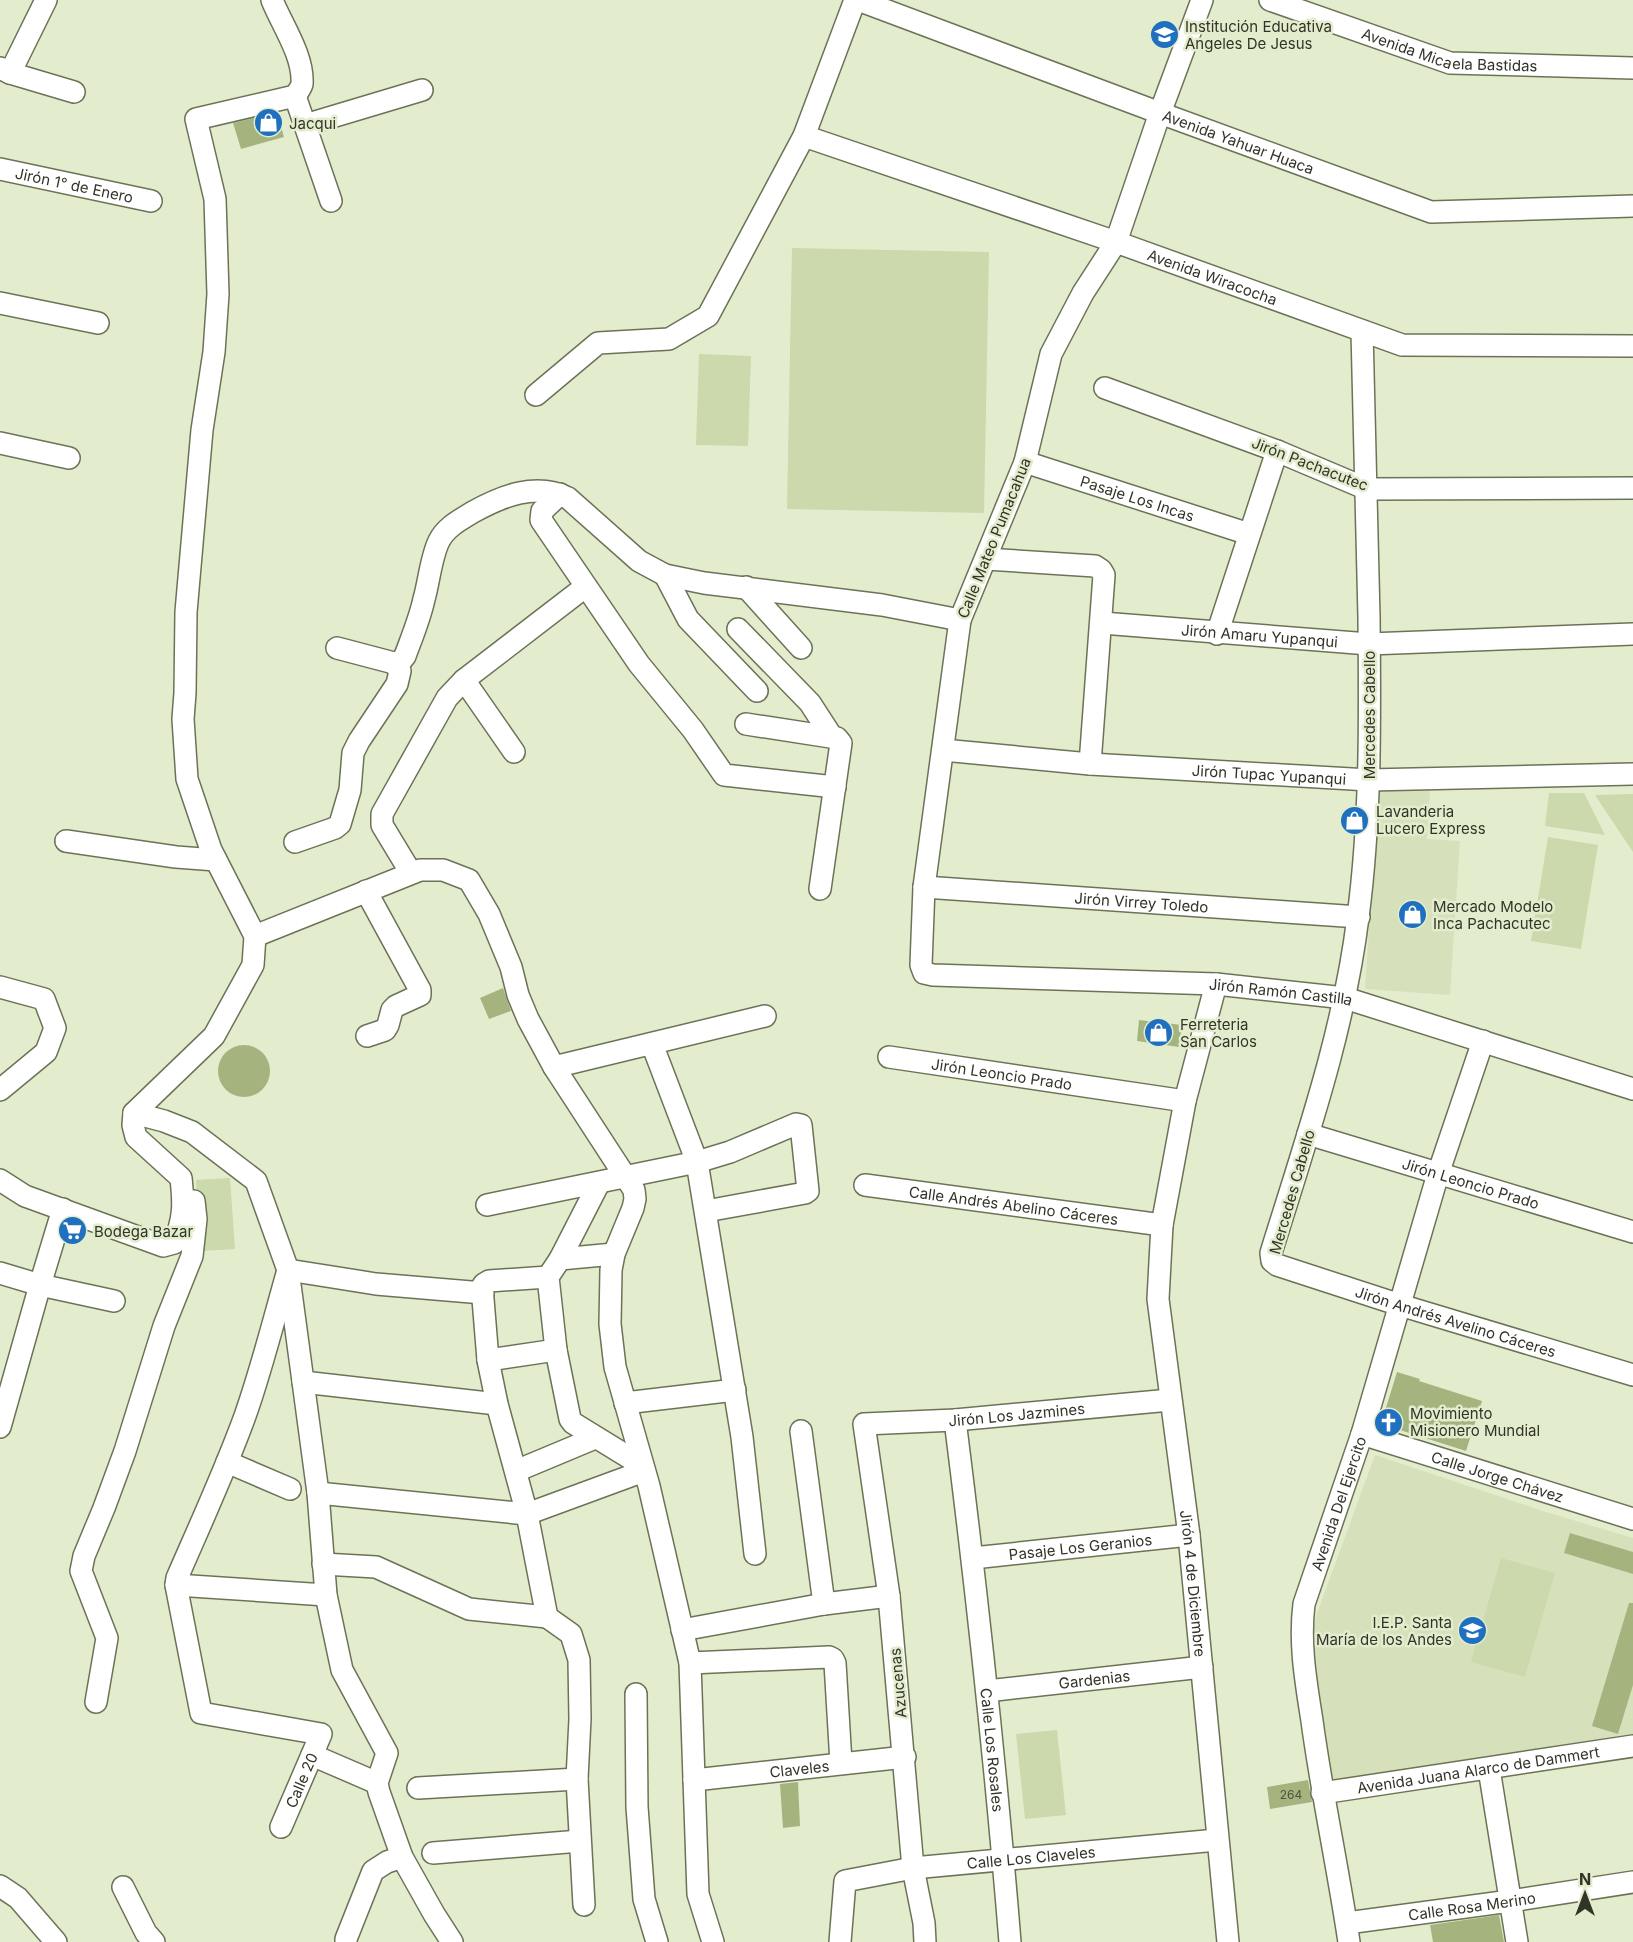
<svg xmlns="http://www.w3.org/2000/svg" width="1633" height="1942" font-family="Inter,sans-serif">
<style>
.built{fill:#d6e1bb}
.green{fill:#cbd9ac}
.building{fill:#a5b47f}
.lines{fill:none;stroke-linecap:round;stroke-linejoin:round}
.street-casing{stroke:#6b7357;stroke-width:24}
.street{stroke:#fff;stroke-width:21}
.labels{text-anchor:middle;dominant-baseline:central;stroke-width:5;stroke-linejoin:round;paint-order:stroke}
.number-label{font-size:12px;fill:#4e543e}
.poi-label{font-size:15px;fill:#313428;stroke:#e3edcd;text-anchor:start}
.street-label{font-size:15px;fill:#313428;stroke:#e3edcd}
</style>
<rect width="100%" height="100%" fill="#e3edcd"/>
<path class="built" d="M1378,787l52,3 -3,49 33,2 -10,154 -85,-6z
M1375,1455l171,57 87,26v200l-303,43 -19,-135 5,-30z"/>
<path class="green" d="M792,248l197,4 -5,261 -197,-4z
M699,354l52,2 -3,90 -52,-1z
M1549,793h35l21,42 -60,-9z
M1633,794v58l-38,-57z
M1548,837l50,8 -17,104 -50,-8z
M230,1178l5,71 -34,2 -5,-71z
M1501,1558l54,15 -30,104 -54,-15z
M1057,1730l9,85 -41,4 -9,-85z"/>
<path class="building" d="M277,113l7,24 -43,12 -8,-26z
M503,988l8,23 -22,8 -9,-21z
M1139,1020l43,5 -3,22 -42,-6z
M218 1071a26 26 0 1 1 52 0a26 26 0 1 1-52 0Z
M1397,1372l23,7 -1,2 63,20 -16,50 -85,-27z
M1570,1533l63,19v22l-69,-21z
M1629,1603h4v82l-15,49 -26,-8z
M1308,1780l4,22 -42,7 -3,-22z
M798,1782l2,44 -17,2 -3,-44z
M1499,1915l5,27h-71l-3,-17z"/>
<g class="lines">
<defs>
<g id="street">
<path id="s1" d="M858,0l302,113 271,99 202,-6"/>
<path id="s2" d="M1202,0l-42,113 -44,129 -33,51 -32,61 -26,108 -65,158 -36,267 -3,78 3,8 9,2 283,9 129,14 288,91"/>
<path id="s3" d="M1270,0l180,63 183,5"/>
<path d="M0,68l10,5 64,19"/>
<path d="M10,73l36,-73"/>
<path d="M295,96l36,105"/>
<path d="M305,125l117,-35"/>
<path id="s4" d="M804,136l312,106 286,103 231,1"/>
<path id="s5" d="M0,169l151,32"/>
<path d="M0,303l98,20"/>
<path id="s6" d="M1362,331c3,96 5,191 7,286 1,100 2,201 -11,300 -14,115 -53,226 -87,336l1,8 5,4 123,40 233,70"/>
<path d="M1105,388l172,63 90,38 266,-1"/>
<path d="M536,395l62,-52 71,-4 39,-23 96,-180 51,-136"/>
<path d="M0,443l69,15"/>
<path id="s7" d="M1025,462l224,72"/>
<path d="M560,494l-18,17 -1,9 98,144 54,66 31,45 111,12"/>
<path d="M986,559l109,7 6,4 3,5 -14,189"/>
<path d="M665,575l23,44 69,72"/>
<path d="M746,587l55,61"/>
<path id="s8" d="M1102,623l267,21 264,-10"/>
<path d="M738,629l72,74 22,34"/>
<path d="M1217,634l60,-183"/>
<path d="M337,648l57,15 7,-2 4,-5c7,-19 15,-38 19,-57 5,-17 7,-42 15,-58 7,-14 21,-21 34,-29 29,-16 63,-30 95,-14l71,63 26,14 39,8 178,22 78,15"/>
<path d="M464,680l50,72"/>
<path d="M746,724l91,14 4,5 -21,146"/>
<path id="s9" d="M943,750l147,14 279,16 264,-6"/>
<path d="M66,841l110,16 40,3"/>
<path d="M295,842l40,-14 5,-4 10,-34 3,-37 6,-12 38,-57 3,-13 -6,-8"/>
<path d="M411,873l-29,-48v-11l65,-116 17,-18 121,-93"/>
<path id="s10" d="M924,887l435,30"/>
<path d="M366,891l54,99v5l-24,11 -4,4 -4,15 -3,5 -18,6"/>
<path d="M255,936l165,-66h23l26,10 20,34 22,53 7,28 10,24 26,48 80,123 1,9 -2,9 -19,46 -3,16 -1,54 5,43 34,119 41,177 8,231 15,48"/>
<path id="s11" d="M1216,984l-31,117 -23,124 -4,74 31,236 39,407"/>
<path d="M0,987l44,12 11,29 -9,24 -46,38"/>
<path d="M652,1044l45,118 45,275 13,117"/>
<path id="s12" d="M889,1057l296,44"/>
<path d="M554,1067l211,-51"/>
<path d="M134,1113l30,8 28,11 64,49 32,89 30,223 8,102 16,75 45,83 -10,30 2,9 23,65 32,57 18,28"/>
<path id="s13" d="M1308,1134l325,98"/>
<path d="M0,1180l25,16 138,50 11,-3c10,-25 10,-38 7,-65l-45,-41 -3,-12 1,-12 80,-77 39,-71 2,-29 -44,-86 -24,-71 -4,-60 2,-26 1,-81 16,-182 12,-78 4,-58 -3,-95 -19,-80 99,-23c3,-4 6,-8 7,-12 2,-28 -20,-59 -30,-84"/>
<path d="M599,1183l-39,76 -12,18 8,73 14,69 3,4 70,43"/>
<path id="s14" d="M865,1185l297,40"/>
<path d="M487,1205l210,-43 33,-10 66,-28 5,1 7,66 -3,2 -99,18"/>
<path d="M560,1259l54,-5"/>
<path d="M0,1273l40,12 74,16"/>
<path d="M548,1277l-59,4 -5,3 -2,3 6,73 9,44 30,110 20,103 24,17 8,26 1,59 -3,60 7,126"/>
<path d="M488,1360l68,-10"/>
<path d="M303,1382l194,22"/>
<path d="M625,1403l110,-13"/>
<path id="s15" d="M955,1420c22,174 41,348 55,522"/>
<path d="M0,1427l40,-142 23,-76"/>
<path d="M801,1431l23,173"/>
<path id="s16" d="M1362,1434l271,85"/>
<path d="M227,1462l63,27"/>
<path d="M516,1471l79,-33"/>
<path d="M318,1493l209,21 117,-43"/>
<path id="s17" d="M973,1558l216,-23"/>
<path d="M323,1564l53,3 93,42 78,8"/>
<path d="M176,1585l150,10"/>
<path d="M682,1630l142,-26 65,-8"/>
<path d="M690,1663l139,-6 4,2 2,4 6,100"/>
<path id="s18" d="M987,1691l215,-24"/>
<path d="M636,1694l1,113 7,92 13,43"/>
<path d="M96,1702l11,-64 -26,-67 3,-15 20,-48 21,-57 39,-125 28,-70 4,-37 -2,-18"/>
<path d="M312,1755l65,28"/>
<path d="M1489,1769l28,173"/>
<path id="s19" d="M694,1780l211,-23"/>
<path d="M418,1788l159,-9"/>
<path id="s20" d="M1322,1793l311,-47"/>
<path id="s21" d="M281,1827l40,-93 -120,-21 -25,-128 1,-7c23,-53 48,-107 68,-162 17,-48 29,-97 43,-146l88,14 107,9"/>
<path d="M433,1853l147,-12"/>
<path d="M0,1886l18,12 38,44"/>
<path d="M123,1887l23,46 8,9"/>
<path id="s22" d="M1347,1923l163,-22 123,-19"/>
<path d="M346,1942v-3l27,-68 14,-9 15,-5"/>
<path id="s23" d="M840,1942l5,-61 68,-13 304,-28"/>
<path id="s24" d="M925,1942l-1,-19 -11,-55 -24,-272 -25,-172 91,-4 215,-20"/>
<path id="s25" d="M1349,1942c-11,-74 -27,-147 -37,-221 -6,-39 -13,-77 -8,-117l58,-170 76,-260 45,-133"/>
</g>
</defs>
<use href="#street" class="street-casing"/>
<use href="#street" class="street"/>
</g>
<defs>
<symbol id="school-disc" viewBox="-11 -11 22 22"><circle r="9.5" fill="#1f70be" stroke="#e3edcd"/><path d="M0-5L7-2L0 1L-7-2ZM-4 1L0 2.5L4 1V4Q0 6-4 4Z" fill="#fff"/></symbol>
<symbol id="shop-disc" viewBox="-11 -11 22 22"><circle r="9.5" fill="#1f70be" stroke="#e3edcd"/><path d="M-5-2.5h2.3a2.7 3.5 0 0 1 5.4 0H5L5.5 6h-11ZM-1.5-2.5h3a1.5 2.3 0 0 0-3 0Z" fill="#fff"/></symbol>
<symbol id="supermarket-disc" viewBox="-11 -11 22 22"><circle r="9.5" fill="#1f70be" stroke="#e3edcd"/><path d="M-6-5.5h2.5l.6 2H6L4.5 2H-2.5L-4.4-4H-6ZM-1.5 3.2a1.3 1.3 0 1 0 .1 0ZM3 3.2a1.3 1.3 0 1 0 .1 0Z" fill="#fff"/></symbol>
<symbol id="church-disc" viewBox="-11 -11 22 22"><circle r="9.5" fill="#1f70be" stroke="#e3edcd"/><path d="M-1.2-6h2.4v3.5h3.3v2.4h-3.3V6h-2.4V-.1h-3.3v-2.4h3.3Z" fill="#fff"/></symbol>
</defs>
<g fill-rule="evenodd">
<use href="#school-disc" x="1148" y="18" width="33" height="33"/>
<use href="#shop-disc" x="252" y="106" width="33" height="33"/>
<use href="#shop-disc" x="1338" y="804" width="33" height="33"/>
<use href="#shop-disc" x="1396" y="898" width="33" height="33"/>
<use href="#shop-disc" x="1142" y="1016" width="33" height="33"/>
<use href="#supermarket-disc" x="56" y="1214" width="33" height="33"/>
<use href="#church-disc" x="1372" y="1406" width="33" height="33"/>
<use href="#school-disc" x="1456" y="1614" width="33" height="33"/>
</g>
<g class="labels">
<g class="number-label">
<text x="1291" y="1794">264</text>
</g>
<g class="poi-label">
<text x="1185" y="26">Institución Educativa<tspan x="1185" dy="17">Angeles De Jesus</tspan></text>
<text x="289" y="123">Jacqui</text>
<text x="1376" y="811">Lavanderia<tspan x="1376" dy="17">Lucero Express</tspan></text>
<text x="1433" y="906">Mercado Modelo<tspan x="1433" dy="17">Inca Pachacutec</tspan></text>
<text x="1180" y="1024">Ferreteria<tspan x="1180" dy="17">San Carlos</tspan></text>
<text x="94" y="1231">Bodega Bazar</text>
<text x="1410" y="1413">Movimiento<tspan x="1410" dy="17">Misionero Mundial</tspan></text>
<text x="1452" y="1622" text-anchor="end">I.E.P. Santa<tspan x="1452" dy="17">María de los Andes</tspan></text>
</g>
<g class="street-label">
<text stroke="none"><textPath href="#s3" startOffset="188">Avenida Micaela Bastidas</textPath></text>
<text stroke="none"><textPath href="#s1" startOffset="406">Avenida Yahuar Huaca</textPath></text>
<text stroke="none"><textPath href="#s5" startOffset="76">Jirón 1° de Enero</textPath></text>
<text stroke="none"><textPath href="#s4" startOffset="432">Avenida Wiracocha</textPath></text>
<text transform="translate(1310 464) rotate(21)">Jirón Pachacutec</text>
<text stroke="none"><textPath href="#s7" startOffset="118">Pasaje Los Incas</textPath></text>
<text transform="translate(994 538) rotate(-68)">Calle Mateo Pumacahua</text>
<text stroke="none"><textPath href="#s8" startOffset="158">Jirón Amaru Yupanqui</textPath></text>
<text transform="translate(1369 715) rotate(-90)">Mercedes Cabello</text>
<text stroke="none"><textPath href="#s9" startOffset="327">Jirón Tupac Yupanqui</textPath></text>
<text stroke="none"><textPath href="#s10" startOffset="218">Jirón Virrey Toledo</textPath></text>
<text stroke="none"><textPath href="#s2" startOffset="1382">Jirón Ramón Castilla</textPath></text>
<text stroke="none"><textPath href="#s12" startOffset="114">Jirón Leoncio Prado</textPath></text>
<text stroke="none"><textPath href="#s13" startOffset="170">Jirón Leoncio Prado</textPath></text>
<text transform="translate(1292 1192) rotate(-74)">Mercedes Cabello</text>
<text stroke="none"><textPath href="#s14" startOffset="150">Calle Andrés Abelino Cáceres</textPath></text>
<text stroke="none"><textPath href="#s6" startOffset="1136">Jirón Andrés Avelino Cáceres</textPath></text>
<text stroke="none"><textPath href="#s24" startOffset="675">Jirón Los Jazmines</textPath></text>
<text stroke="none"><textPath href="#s16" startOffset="142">Calle Jorge Chávez</textPath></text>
<text stroke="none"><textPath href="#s25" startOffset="448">Avenida Del Ejercito</textPath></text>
<text stroke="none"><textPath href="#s17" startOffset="108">Pasaje Los Geranios</textPath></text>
<text stroke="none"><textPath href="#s11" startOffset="608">Jirón 4 de Diciembre</textPath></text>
<text stroke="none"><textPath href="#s18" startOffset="108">Gardenias</textPath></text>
<text transform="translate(898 1683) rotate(-95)">Azucenas</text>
<text stroke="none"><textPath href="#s15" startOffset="332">Calle Los Rosales</textPath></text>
<text stroke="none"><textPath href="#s19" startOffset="106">Claveles</textPath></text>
<text stroke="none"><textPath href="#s20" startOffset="158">Avenida Juana Alarco de Dammert</textPath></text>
<text stroke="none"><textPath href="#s21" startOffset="51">Calle 20</textPath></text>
<text stroke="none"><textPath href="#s23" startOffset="249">Calle Los Claveles</textPath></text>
<text stroke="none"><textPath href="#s22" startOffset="126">Calle Rosa Merino</textPath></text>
</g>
</g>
<g transform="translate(1585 1894)" stroke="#e3edcd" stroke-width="4.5" paint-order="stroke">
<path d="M0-4.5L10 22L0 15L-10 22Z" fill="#313428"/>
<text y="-9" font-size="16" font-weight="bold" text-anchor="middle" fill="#313428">N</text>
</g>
</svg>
